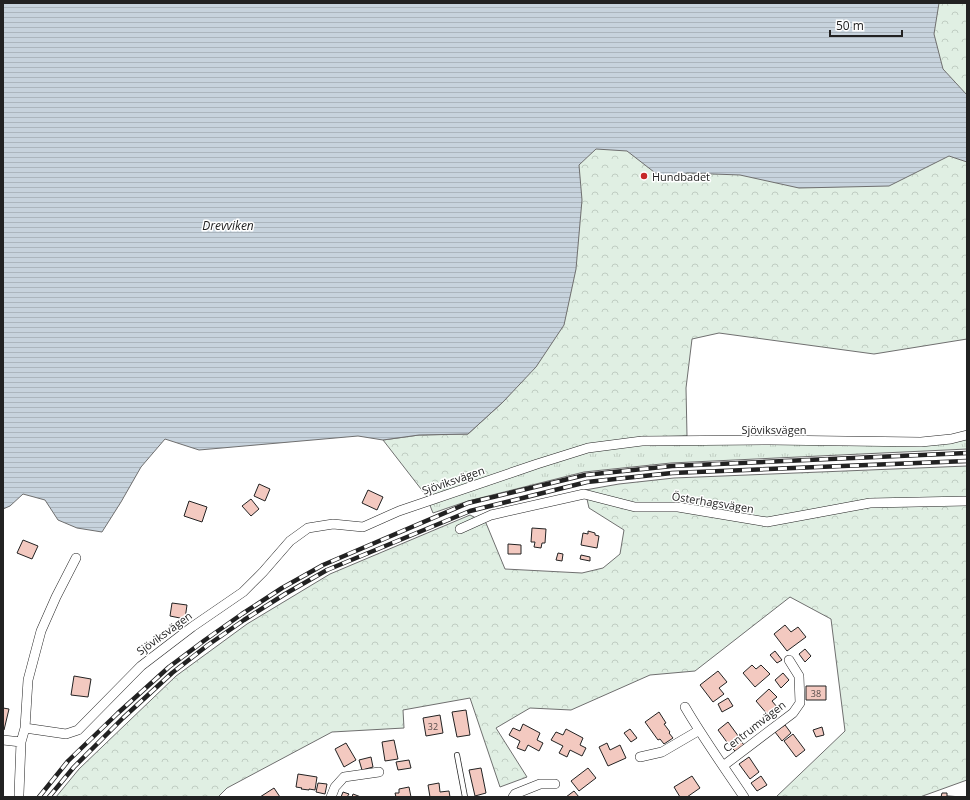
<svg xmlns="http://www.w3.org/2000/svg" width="970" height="800" font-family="'Open Sans',sans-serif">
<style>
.grass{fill:url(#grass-tufts);stroke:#6f6f6f}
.forest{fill:url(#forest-crowns);stroke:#6f6f6f}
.water{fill:url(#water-rules);stroke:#6f6f6f}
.building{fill:#f3c9c0;stroke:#222}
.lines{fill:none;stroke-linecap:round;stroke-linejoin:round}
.service-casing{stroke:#222;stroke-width:6}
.minor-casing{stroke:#222;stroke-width:10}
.service{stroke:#fff;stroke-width:4.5}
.minor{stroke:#fff;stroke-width:9}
.rail-casing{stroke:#222;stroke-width:4.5}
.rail{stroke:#fff;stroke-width:3;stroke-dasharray:9;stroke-linecap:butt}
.poi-dot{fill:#c62828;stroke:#fff;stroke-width:1.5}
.labels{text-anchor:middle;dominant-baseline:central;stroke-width:3;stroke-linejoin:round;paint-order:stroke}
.number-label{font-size:9px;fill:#564c4a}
.poi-label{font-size:11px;fill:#222;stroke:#fff;text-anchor:start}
.street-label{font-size:11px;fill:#222;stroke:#fff}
.water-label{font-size:12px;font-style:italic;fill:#222;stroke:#fff}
</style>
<defs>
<pattern id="grass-tufts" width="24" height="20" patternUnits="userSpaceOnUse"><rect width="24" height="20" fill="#e0efe3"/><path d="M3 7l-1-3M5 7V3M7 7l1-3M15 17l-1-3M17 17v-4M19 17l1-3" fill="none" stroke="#c0cdc2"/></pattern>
<pattern id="forest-crowns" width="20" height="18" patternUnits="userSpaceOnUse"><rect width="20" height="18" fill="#e0efe3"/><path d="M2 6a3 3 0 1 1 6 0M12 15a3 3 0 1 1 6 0" fill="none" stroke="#c0cdc2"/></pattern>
<pattern id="water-rules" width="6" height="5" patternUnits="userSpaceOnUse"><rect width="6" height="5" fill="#c7d3dd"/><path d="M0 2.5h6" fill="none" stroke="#abb5bd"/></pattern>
</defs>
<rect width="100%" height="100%" fill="#fff"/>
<path class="grass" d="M967,438v11l-296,14 -87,9 -116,29 -35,12 -4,-10 158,-52 55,-7z"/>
<path class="forest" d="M710,3h257v336l-93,15 -155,-21 -27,6 -6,49 1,48 -47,1 -212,61 -45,-58 36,-5 49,-1 35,-32 12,-14 -36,-303z
M967,466v314l-47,17h-144l69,-66 -14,-112 -41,-22 -95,74 -45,4 -79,35 -41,-2 -34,20 31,49 -27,10 -30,-89 -67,12 1,18 -72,4 -105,56 -9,9h-162l23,-28 97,-93 71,-52 83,-50 140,-59 16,8 19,46 77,4 21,-5 17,-14 4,-24 -35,-22 -4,-18 34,-6 55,-6z"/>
<path class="water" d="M3,3h936l-5,31 9,35 24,26v67l-18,-6 -60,30 -90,2 -59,-13 -53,-2 -11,6h-13l-36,-28 -31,-2 -17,16 3,35 -6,69 -12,56 -28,42 -33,35 -35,32 -49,1 -36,5 -25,-4 -159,14 -34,-11 -24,28 -20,35 -19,30 -25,-4 -19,-8 -13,-20 -22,-6 -13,12 -7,3z"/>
<path class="building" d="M259,484l11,5 -5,12 -11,-5z
M368,490l15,7 -6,13 -15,-7z
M251,499l8,10 -8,7 -9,-10z
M189,501l18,6 -5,15 -18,-6z
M532,528l14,1 -1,14h-3l-1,5 -7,-1 1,-5h-4z
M588,531l7,2v2l4,1 -2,12 -16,-3 2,-12 5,1z
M23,540l15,6 -6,13 -15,-6z
M508,544l13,1v9h-13z
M558,553l5,1 -1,7 -6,-1z
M581,555l9,2v4l-10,-2z
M172,603l15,2 -2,14 -15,-3z
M785,625l6,7 7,-5 8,10 -19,14 -13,-17z
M805,649l6,7 -6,6 -6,-8z
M775,651l7,9 -5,3 -7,-8z
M752,665l4,4 5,-4 9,9 -15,13 -12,-14z
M718,671l9,11 -8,6 5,6 -11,8 -13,-17z
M783,673l6,7 -8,8 -6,-8z
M74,676l17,3 -3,18 -17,-2z
M806,686h20v14h-20z
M769,689l8,8 -5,4 5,6 -9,8 -12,-14z
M728,698l5,8 -11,6 -4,-8z
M3,708l6,1 -5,21h-1z
M466,710l4,25 -13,2 -5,-25z
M659,712l7,11 -2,1 6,8 -1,1 4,5 -9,6 -4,-5 -2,1 -13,-18z
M440,715l3,18 -17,3 -3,-18z
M728,722l11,15 -10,8 -11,-15z
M523,724l17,9 -3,7 6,3 -4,8 -11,-6 -3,6 -8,-3 3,-7 -11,-6 4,-7 7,3z
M785,725l6,8 -9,8 -7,-9z
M822,727l2,8 -8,2 -3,-7z
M566,729l17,9 -3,7 6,3 -4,8 -12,-6 -3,7 -8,-4 4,-7 -12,-6 5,-8 7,3z
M630,729l7,9 -6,4 -7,-9z
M793,734l12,16 -9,7 -12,-16z
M394,740l4,19 -13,2 -3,-19z
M740,740l4,5 -8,7 -5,-5z
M346,743l10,17 -12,7 -9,-18z
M607,743l3,7 10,-5 6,13 -18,8 -9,-19z
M371,757l2,10 -11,3 -3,-10z
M749,757l10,15 -9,7 -11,-15z
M409,760l2,8 -13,2 -2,-8z
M481,768l5,25 -11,3 -6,-26z
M588,768l8,10 -17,13 -8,-10z
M298,774l19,3 -2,13 -6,-1v1l-8,-1 1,-1 -6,-1z
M692,776l8,12 -13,9h-7l-6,-10z
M761,776l6,9 -10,6 -6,-8z
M318,783l9,1 -2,10 -9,-2z
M439,783l1,9 9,-1 1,6h-20l-2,-12z
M409,787l2,10h-15l-1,-4h4v-4z
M274,788l6,9h-20z
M574,791l5,6h-13z
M343,792l6,2 -2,3h-6z
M942,793h5v3l16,1h-22z
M353,794l8,3h-9z"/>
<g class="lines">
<defs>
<path id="service" d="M457,755l8,42"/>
<path id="minor" d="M460,529l31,-14 93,-21 51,13h43l89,15 103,-19 97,-2
M685,707c18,31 39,60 59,90
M25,728l41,6 12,-4 63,-64 51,-39 51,-35 20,-20 27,-31 18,-13 25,-4 30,3 36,-16 138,-47 51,-16 54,-7 128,-1 151,2 30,-3 16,-4
M3,740l18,2
M640,757l22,-5 36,-21
M723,766l70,-53 7,-10 -1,-27 -10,-16
M19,794l2,-52 4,-14 3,-48 13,-49 15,-34 20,-39
M331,797l4,-10 9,-10 35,-5
M513,797l2,-3 25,-10h15"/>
</defs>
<use href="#service" class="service-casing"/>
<use href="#minor" class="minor-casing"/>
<use href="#service" class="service"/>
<use href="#minor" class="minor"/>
<defs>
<path id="rail" d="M39,797l29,-36 50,-48 51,-46 36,-27 37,-26 40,-26 41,-23 145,-62 117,-28 87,-9 295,-13
M49,797l25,-30 49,-49 49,-45 36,-28 36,-25 41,-26 42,-24 143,-59 117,-29 85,-9 295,-12"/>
</defs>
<use href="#rail" class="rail-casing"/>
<use href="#rail" class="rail"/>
</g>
<circle class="poi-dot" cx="644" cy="176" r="4"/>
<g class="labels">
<g class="number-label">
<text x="816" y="693">38</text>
<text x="433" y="726">32</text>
</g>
<g class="poi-label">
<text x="652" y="176">Hundbadet</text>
</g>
<g class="street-label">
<text x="774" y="429">Sjöviksvägen</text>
<text transform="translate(453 480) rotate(-19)">Sjöviksvägen</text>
<text transform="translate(713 502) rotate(9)">Österhagsvägen</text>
<text transform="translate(164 633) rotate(-36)">Sjöviksvägen</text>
<text transform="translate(754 726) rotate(-38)">Centrumvägen</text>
</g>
<g class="water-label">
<text x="228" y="225">Drevviken</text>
</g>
</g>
<rect width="970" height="800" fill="none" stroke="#222222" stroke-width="8"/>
<path d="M830 30v6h72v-6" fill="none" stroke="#222222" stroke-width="2"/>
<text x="836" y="30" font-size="12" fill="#222222" stroke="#ffffff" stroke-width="3" paint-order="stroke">50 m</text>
</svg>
